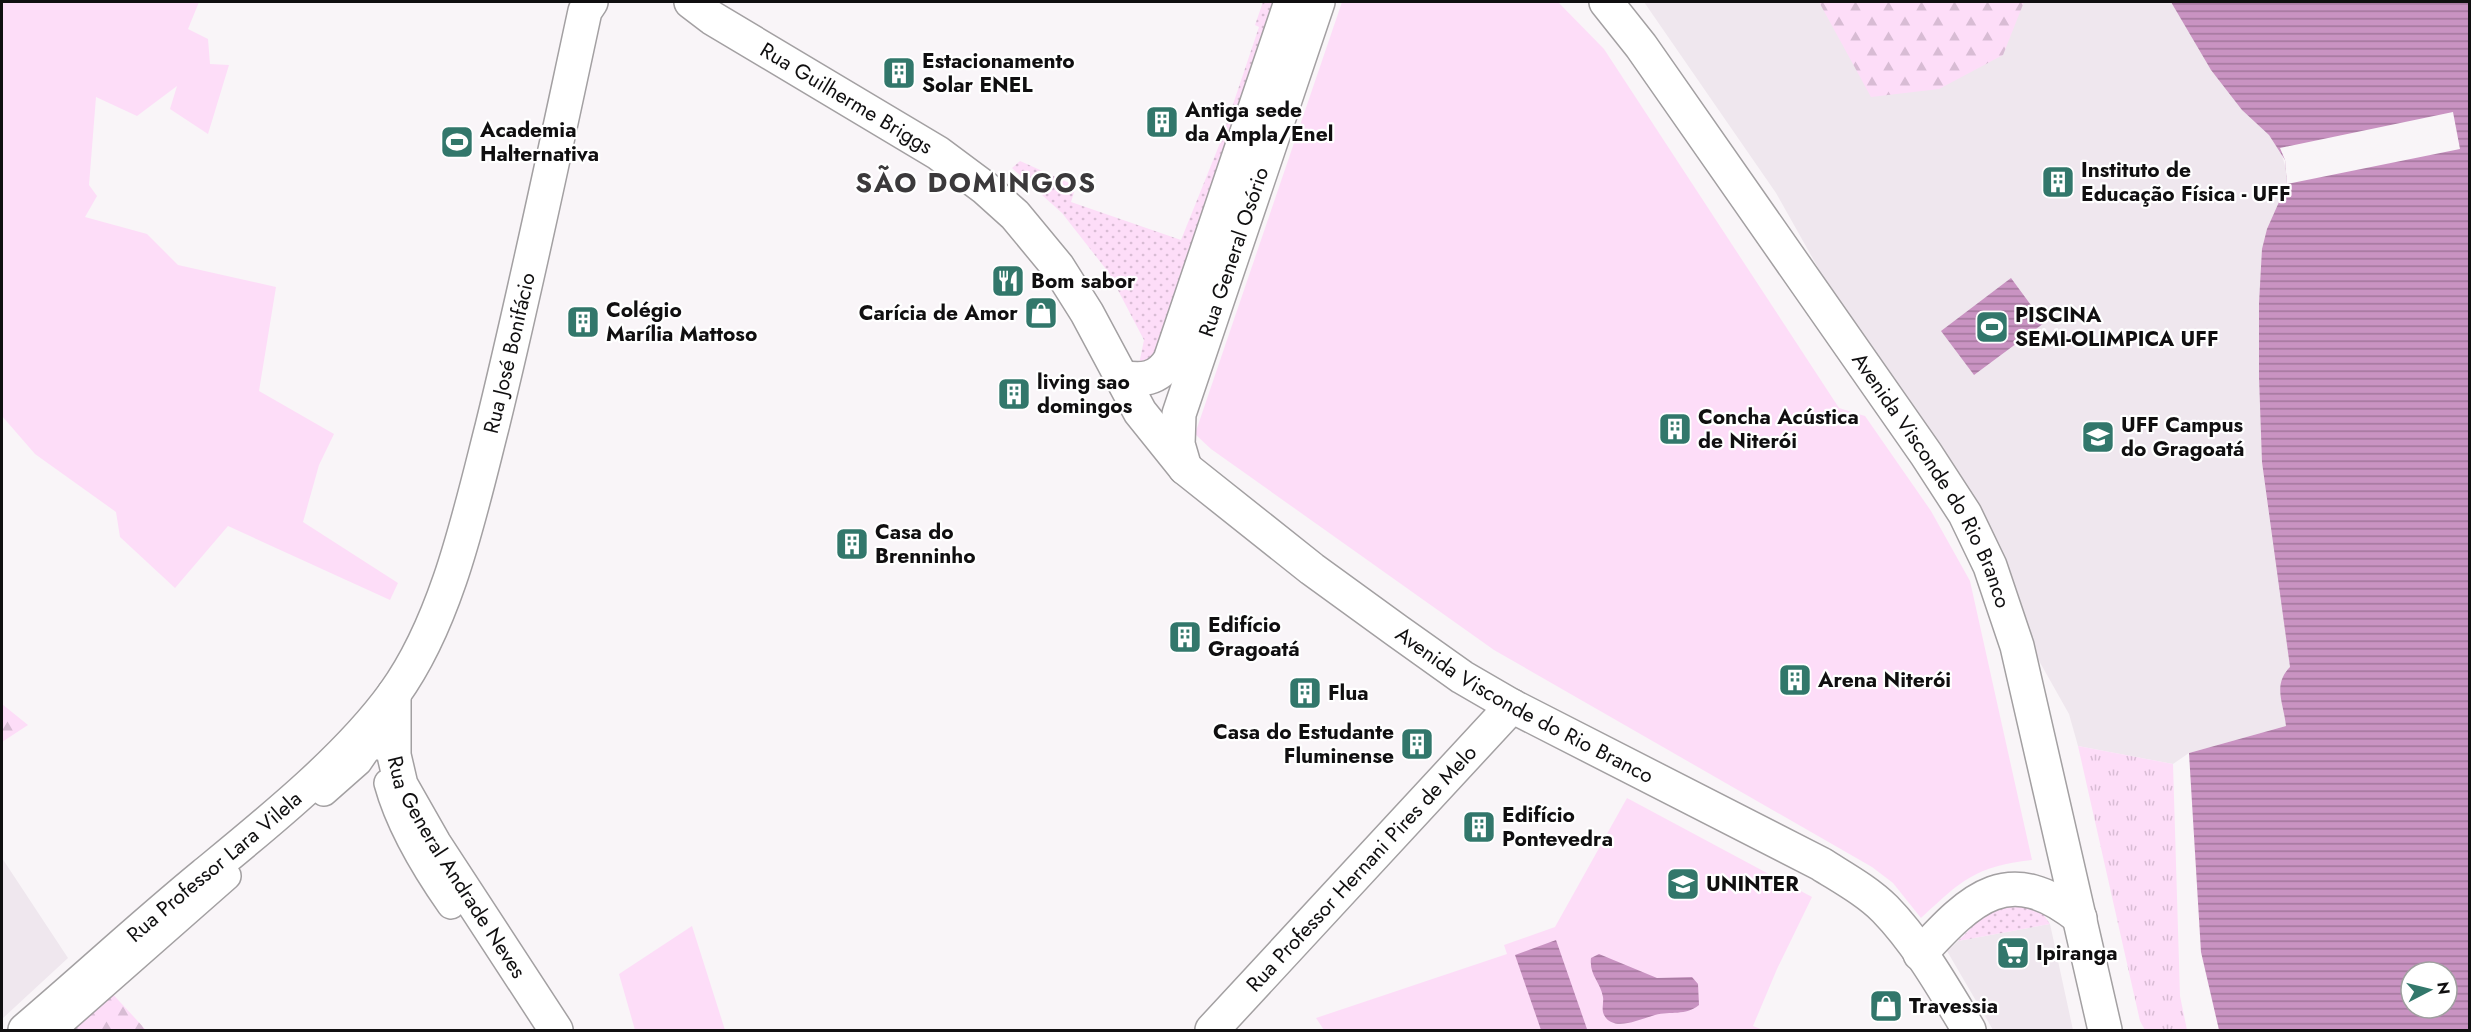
<svg xmlns="http://www.w3.org/2000/svg" width="2471" height="1032" font-family="Jost,sans-serif">
<style>
.built{fill:#efe7ee}
.grass{fill:url(#grass-tufts)}
.forest{fill:url(#forest-firs)}
.park{fill:#fdddf8}
.garden{fill:url(#garden-dots)}
.water{fill:url(#water-rules);fill-rule:evenodd}
.pier{fill:#f9f5f8}
.lines{fill:none;stroke-linecap:round;stroke-linejoin:round}
.minor-casing{stroke:#a3a0a2;stroke-width:30}
.tertiary-casing{stroke:#a3a0a2;stroke-width:36}
.secondary-casing{stroke:#a3a0a2;stroke-width:36}
.minor{stroke:#fff;stroke-width:27}
.tertiary{stroke:#fff;stroke-width:33}
.secondary{stroke:#fff;stroke-width:33}
.labels{text-anchor:middle;dominant-baseline:central;stroke-width:4.5;stroke-linejoin:round;paint-order:stroke}
.poi-label{font-size:21px;font-weight:bold;fill:#100f10;stroke:#fff;text-anchor:start}
.street-label{font-size:21px;fill:#100f10;stroke:#fff}
.district-label{font-size:27px;font-weight:bold;letter-spacing:1.5px;fill:#3b393b;stroke:#fff}
</style>
<defs>
<pattern id="grass-tufts" width="24" height="20" patternUnits="userSpaceOnUse" patternTransform="scale(1.5)"><rect width="24" height="20" fill="#fdddf8"/><path d="M3 7l-1-3M5 7V3M7 7l1-3M15 17l-1-3M17 17v-4M19 17l1-3" fill="none" stroke="#d8bcd4"/></pattern>
<pattern id="forest-firs" width="22" height="20" patternUnits="userSpaceOnUse" patternTransform="scale(1.5)"><rect width="22" height="20" fill="#fdddf8"/><path d="M5 1l3.5 6h-7zM16 11l3.5 6h-7z" fill="#d8bcd4"/></pattern>
<pattern id="garden-dots" width="8" height="8" patternUnits="userSpaceOnUse" patternTransform="scale(1.5)"><rect width="8" height="8" fill="#fdddf8"/><path d="M2 2h.1M6 6h.1" fill="none" stroke="#d8bcd4" stroke-width="1.8" stroke-linecap="round"/></pattern>
<pattern id="water-rules" width="6" height="5" patternUnits="userSpaceOnUse" patternTransform="scale(1.5)"><rect width="6" height="5" fill="#c993c2"/><path d="M0 2.5h6" fill="none" stroke="#a2769c"/></pattern>
</defs>
<rect width="100%" height="100%" fill="#f9f5f8"/>
<path class="built" d="M1644,2h560l76,146 7,25v11l-7,16 5,429 5,38 -4,59 -97,27 -16,11 -95,-18 -9,-32 -293,-521z
M2,858l66,100 -66,61z
M2050,924l23,106h-80l-46,-79 11,-10z"/>
<path class="grass" d="M2078,746l95,18 7,232 7,34h-42l-5,-9z"/>
<path class="forest" d="M1819,2h205l-21,53 -64,34 -68,8z
M2,704l26,21 -26,17z
M108,989l38,41h-86z"/>
<path class="park" d="M3,2h196l-11,27 20,10 2,25 19,1 -21,69 -38,-25 7,-23 -40,30 -41,-19 -7,88 8,11 -12,21 62,17 31,31 98,22 -17,104 75,43 -15,31 -16,57 95,61 -8,17 -162,-74 -53,62 -55,-51 -4,-25 -81,-58 -33,-38z
M1342,2h216l46,47 235,359 26,8 66,95 39,70 62,279c-57,6 -71,21 -111,58l-28,-35 -21,-16 -378,-217 -283,-201 -16,-15z
M1627,798l185,99 -35,72 -24,57 10,4h-439l-8,-12 191,-64 -3,-9 51,-18z
M692,926l33,104h-90l-16,-56z"/>
<path class="garden" d="M1263,2h18l-120,360 -22,2 5,-24 -35,-67 -47,-60 -50,-45 8,-7 56,25 -5,16 110,38 39,-97 39,-116 -4,-2z
M2006,907h19l16,4 9,13 -92,17 25,-25z"/>
<path class="water" d="M2171,2h298v1028h-250l-18,-78 -12,-199 97,-27c-2,-22 -14,-41 4,-59l-28,-205 -3,-85v-74l3,-54 5,-20 20,-45 -2,-24 -16,-25 -27,-25 -31,-40zM2411,972h36v36h-36z
M2011,278l33,45 -70,52 -33,-44z
M1556,940l31,89 -4,1h-42l-26,-75z
M1599,954l58,24 35,-1 6,7 1,21c-14,11 -28,6 -44,10 -17,5 -42,17 -51,0 -3,-6 0,-12 -1,-18 -3,-16 -14,-22 -12,-39z"/>
<path class="pier" d="M2453,112l7,37 -173,35 -2,-24 -5,-12z"/>
<g class="lines">
<defs>
<path id="minor" d="M388,783c12,44 37,85 63,122
M324,792l34,-30 18,-26 3,10
M52,1030l175,-154"/>
<g id="tertiary">
<path id="s1" d="M691,2l21,16 226,135 47,35 30,27 43,52 29,46 53,99 45,56 127,101 84,61 66,47 50,29 309,158c22,14 46,27 64,45 34,35 59,80 84,121"/>
<path d="M1121,377c20,4 37,3 49,-17l121,-358"/>
<path id="s2" d="M1185,468l-7,-24 1,-30 139,-412"/>
<path id="s3" d="M394,694v61l7,30 33,58 122,187"/>
<path d="M1920,954c52,-57 89,-93 160,-36"/>
<path id="s4" d="M25,1030c60,-51 118,-105 179,-155 62,-51 143,-116 190,-181 53,-73 76,-181 98,-267 34,-138 63,-277 93,-416l6,-9"/>
<path id="s5" d="M1212,1030l300,-324"/>
</g>
<g id="secondary">
<path id="s6" d="M1606,2l35,44 285,408 39,60 25,52 27,80 88,384"/>
</g>
</defs>
<use href="#minor" class="minor-casing"/>
<use href="#tertiary" class="tertiary-casing"/>
<use href="#secondary" class="secondary-casing"/>
<use href="#minor" class="minor"/>
<use href="#tertiary" class="tertiary"/>
<use href="#secondary" class="secondary"/>
</g>
<defs>
<symbol id="building-square" viewBox="-11 -11 22 22"><rect x="-9" y="-9" width="18" height="18" rx="4" fill="#32776b" stroke="#fff"/><path d="M-4-6H4V6H1V3H-1V6H-4ZM-2.5-4.3h1.7v1.8h-1.7ZM.8-4.3h1.7v1.8H.8ZM-2.5-1h1.7V.8h-1.7ZM.8-1h1.7V.8H.8Z" fill="#fff"/></symbol>
<symbol id="stadium-square" viewBox="-11 -11 22 22"><rect x="-9" y="-9" width="18" height="18" rx="4" fill="#32776b" stroke="#fff"/><path d="M0-5a6.5 5 0 1 0 0 10a6.5 5 0 1 0 0-10ZM-3.5-1.8h7v3.6h-7Z" fill="#fff"/></symbol>
<symbol id="restaurant-square" viewBox="-11 -11 22 22"><rect x="-9" y="-9" width="18" height="18" rx="4" fill="#32776b" stroke="#fff"/><path d="M-5-6h1v4h1v-4h1v4h1v-4h1v5L-1.5 .5V6h-2V.5L-5-1ZM5-6V6H3V1.5H1.5Q1.5-4 5-6Z" fill="#fff"/></symbol>
<symbol id="shop-square" viewBox="-11 -11 22 22"><rect x="-9" y="-9" width="18" height="18" rx="4" fill="#32776b" stroke="#fff"/><path d="M-5-2.5h2.3a2.7 3.5 0 0 1 5.4 0H5L5.5 6h-11ZM-1.5-2.5h3a1.5 2.3 0 0 0-3 0Z" fill="#fff"/></symbol>
<symbol id="university-square" viewBox="-11 -11 22 22"><rect x="-9" y="-9" width="18" height="18" rx="4" fill="#32776b" stroke="#fff"/><path d="M0-5L7-2L0 1L-7-2ZM-4 1L0 2.5L4 1V4Q0 6-4 4Z" fill="#fff"/></symbol>
<symbol id="supermarket-square" viewBox="-11 -11 22 22"><rect x="-9" y="-9" width="18" height="18" rx="4" fill="#32776b" stroke="#fff"/><path d="M-6-5.5h2.5l.6 2H6L4.5 2H-2.5L-4.4-4H-6ZM-1.5 3.2a1.3 1.3 0 1 0 .1 0ZM3 3.2a1.3 1.3 0 1 0 .1 0Z" fill="#fff"/></symbol>
</defs>
<g fill-rule="evenodd">
<use href="#building-square" x="880" y="54" width="38" height="38"/>
<use href="#building-square" x="1143" y="103" width="38" height="38"/>
<use href="#stadium-square" x="438" y="123" width="38" height="38"/>
<use href="#building-square" x="2039" y="163" width="38" height="38"/>
<use href="#restaurant-square" x="989" y="262" width="38" height="38"/>
<use href="#shop-square" x="1022" y="294" width="38" height="38"/>
<use href="#building-square" x="564" y="303" width="38" height="38"/>
<use href="#stadium-square" x="1973" y="308" width="38" height="38"/>
<use href="#building-square" x="995" y="375" width="38" height="38"/>
<use href="#building-square" x="1656" y="410" width="38" height="38"/>
<use href="#university-square" x="2079" y="418" width="38" height="38"/>
<use href="#building-square" x="833" y="525" width="38" height="38"/>
<use href="#building-square" x="1166" y="618" width="38" height="38"/>
<use href="#building-square" x="1776" y="661" width="38" height="38"/>
<use href="#building-square" x="1286" y="674" width="38" height="38"/>
<use href="#building-square" x="1398" y="725" width="38" height="38"/>
<use href="#building-square" x="1460" y="808" width="38" height="38"/>
<use href="#university-square" x="1664" y="865" width="38" height="38"/>
<use href="#supermarket-square" x="1994" y="934" width="38" height="38"/>
<use href="#shop-square" x="1867" y="987" width="38" height="38"/>
</g>
<g class="labels">
<g class="poi-label">
<text x="922" y="61">Estacionamento<tspan x="922" dy="24">Solar ENEL</tspan></text>
<text x="1185" y="110">Antiga sede<tspan x="1185" dy="24">da Ampla/Enel</tspan></text>
<text x="480" y="130">Academia<tspan x="480" dy="24">Halternativa</tspan></text>
<text x="2081" y="170">Instituto de<tspan x="2081" dy="24">Educação Física - UFF</tspan></text>
<text x="1031" y="281">Bom sabor</text>
<text x="606" y="310">Colégio<tspan x="606" dy="24">Marília Mattoso</tspan></text>
<text x="1018" y="313" text-anchor="end">Carícia de Amor</text>
<text x="2015" y="315">PISCINA<tspan x="2015" dy="24">SEMI-OLIMPICA UFF</tspan></text>
<text x="1037" y="382">living sao<tspan x="1037" dy="24">domingos</tspan></text>
<text x="1698" y="417">Concha Acústica<tspan x="1698" dy="24">de Niterói</tspan></text>
<text x="2121" y="425">UFF Campus<tspan x="2121" dy="24">do Gragoatá</tspan></text>
<text x="875" y="532">Casa do<tspan x="875" dy="24">Brenninho</tspan></text>
<text x="1208" y="625">Edifício<tspan x="1208" dy="24">Gragoatá</tspan></text>
<text x="1818" y="680">Arena Niterói</text>
<text x="1328" y="693">Flua</text>
<text x="1394" y="732" text-anchor="end">Casa do Estudante<tspan x="1394" dy="24">Fluminense</tspan></text>
<text x="1502" y="815">Edifício<tspan x="1502" dy="24">Pontevedra</tspan></text>
<text x="1706" y="884">UNINTER</text>
<text x="2036" y="953">Ipiranga</text>
<text x="1909" y="1006">Travessia</text>
</g>
<g class="street-label">
<text stroke="none"><textPath href="#s1" startOffset="183">Rua Guilherme Briggs</textPath></text>
<text stroke="none"><textPath href="#s2" startOffset="226">Rua General Osório</textPath></text>
<text stroke="none"><textPath href="#s4" startOffset="862">Rua José Bonifácio</textPath></text>
<text stroke="none"><textPath href="#s6" startOffset="580">Avenida Visconde do Rio Branco</textPath></text>
<text stroke="none"><textPath href="#s1" startOffset="1110">Avenida Visconde do Rio Branco</textPath></text>
<text stroke="none"><textPath href="#s4" startOffset="250">Rua Professor Lara Vilela</textPath></text>
<text stroke="none"><textPath href="#s3" startOffset="190">Rua General Andrade Neves</textPath></text>
<text stroke="none"><textPath href="#s5" startOffset="220">Rua Professor Hernani Pires de Melo</textPath></text>
</g>
<g class="district-label">
<text x="976" y="182">SÃO DOMINGOS</text>
</g>
</g>
<rect width="2471" height="1032" fill="none" stroke="#100f10" stroke-width="6"/>
<g transform="translate(2429 990) rotate(83)"><circle r="28" fill="#ffffff" stroke="#9f9f9f" stroke-width="1.5"/>
<path d="M0-4.5L10 22L0 15L-10 22Z" fill="#32776b"/>
<text y="-9" font-size="16" font-weight="bold" text-anchor="middle" fill="#100f10">N</text>
</g>
</svg>
